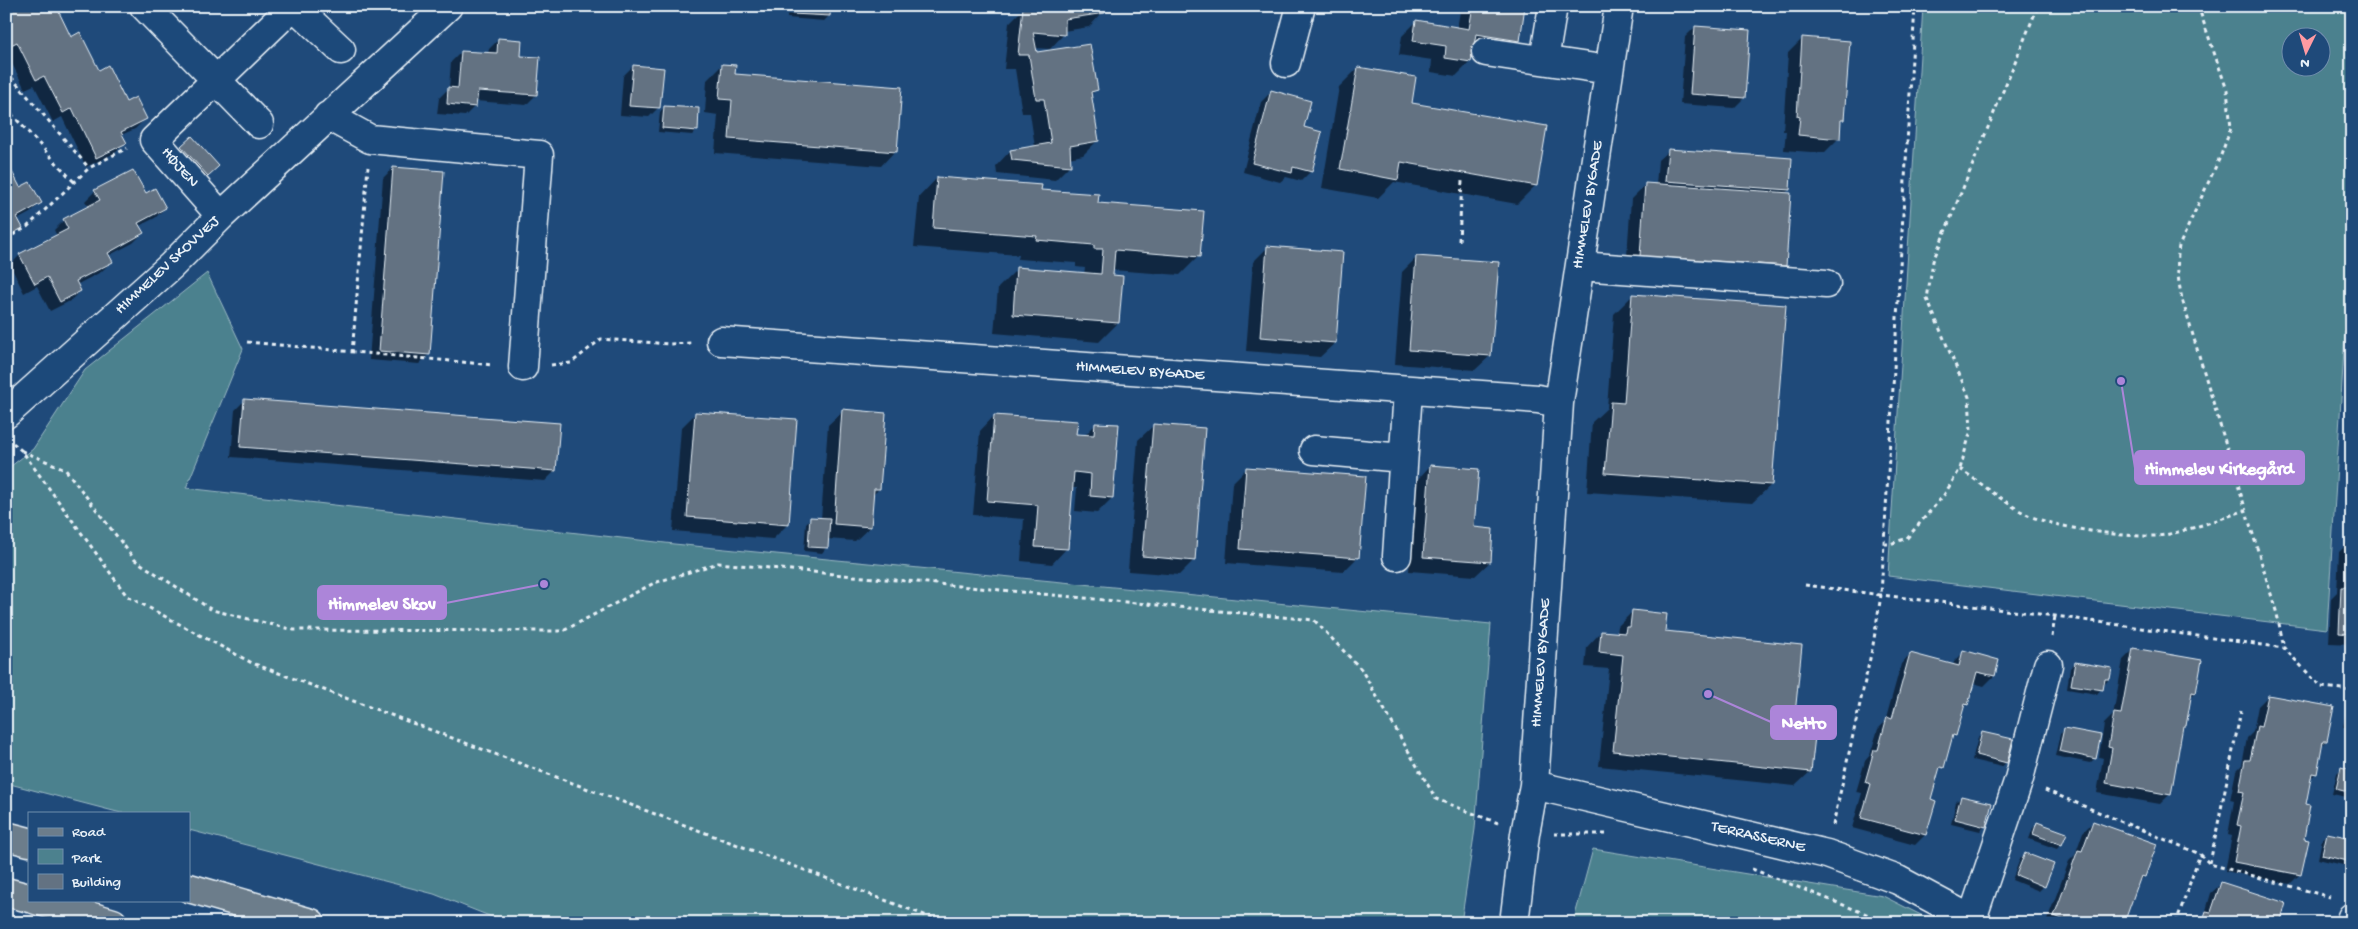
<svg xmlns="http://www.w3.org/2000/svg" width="2358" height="929" font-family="'Gochi Hand',sans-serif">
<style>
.green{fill:#4c818e;stroke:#9ab9c3;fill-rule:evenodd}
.shadow{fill:#0007}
.building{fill:#637282;stroke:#e8f1f8}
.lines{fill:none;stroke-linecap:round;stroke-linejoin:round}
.minor-casing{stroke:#e8f1f8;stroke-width:31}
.major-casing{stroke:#e8f1f8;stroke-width:31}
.path{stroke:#e8f1f8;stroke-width:3;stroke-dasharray:4 4;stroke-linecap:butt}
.minor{stroke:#1f4a7a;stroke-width:28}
.major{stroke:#6c7d8b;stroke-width:28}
.labels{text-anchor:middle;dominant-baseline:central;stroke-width:5;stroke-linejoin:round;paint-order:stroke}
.street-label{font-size:16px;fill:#e8f1f8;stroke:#1f4a7a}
.leader{fill:none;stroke:#ac85d9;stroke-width:2}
.callout-dot{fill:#ac85d9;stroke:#1f4a7a;stroke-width:2}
.callout{fill:#ac85d9;stroke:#ac85d9;stroke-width:2}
.callout-label{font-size:18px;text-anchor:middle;font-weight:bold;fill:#fff}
</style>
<rect width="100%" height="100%" fill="#1f4a7a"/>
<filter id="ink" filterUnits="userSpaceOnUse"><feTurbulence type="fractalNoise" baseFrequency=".02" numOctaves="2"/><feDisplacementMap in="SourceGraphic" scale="10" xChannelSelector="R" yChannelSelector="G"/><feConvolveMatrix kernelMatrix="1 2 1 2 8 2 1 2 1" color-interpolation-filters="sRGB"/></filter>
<g filter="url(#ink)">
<path class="green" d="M1923,6h429v212l-25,411 -439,-53zM2290,38h30v30h-30z
M207,273l36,76 -57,139 488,56 817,80 -16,205 -14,94h-954l-73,-29 -245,-64v-17h-68l-115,-30v-313l27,-21 52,-79z
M1593,849l290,47 54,27h-364z"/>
<path class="shadow" d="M6,6l64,32 56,66 19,15 -10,10 -14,6 4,8 -10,10 -29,14 -24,-50 -9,5 -19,-37 -9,4 -19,-37z
M788,6h42l-1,10 -5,5 -37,-3z
M1040,6h62l1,6 -14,15 -25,4v3l-14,15 -15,-1 1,6 60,35 -5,6 6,46 -14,14 -14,3 1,7 -15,15 -58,-6 -1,-8 14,-15 25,-4 -5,-34h-8l-7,-44h-11l5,-46 14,-14 18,1z
M1370,6h34l-5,5z
M1461,6h63l-5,34 -15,15 -32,-5 -2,12 -14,14 -25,-4 1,-12 -33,-5 3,-19 14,-14 41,6z
M1695,27l49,71 -10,10 -54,-4 5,-67z
M1803,38l40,81 -3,4 -1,15 -15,15 -40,-3 2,-19h-3l5,-78z
M499,39l20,18 19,1 -2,37 -10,10 -51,-4v5l-10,10 -28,-2 2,-16 10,-10 2,-26 10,-10 27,2 1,-5z
M722,65l12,10 161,76 -14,15 -166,-13 3,-38 -13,-2 2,-33z
M633,66l26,41 -10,10 -29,-2 3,-39z
M1358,68l52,36 126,81 -19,19 -123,-22 -16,16 -56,-10 17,-101z
M1271,92l40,79 -10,10 -15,-4 -6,5 -37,-10 18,-70z
M664,107l33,23 -5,5 -34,-3 2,-20z
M192,137l25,29 -15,14 -25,-28z
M1668,151l121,39 -5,4v72l-14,15 -144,-11 5,-71 15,-15 10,1 2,-25z
M6,163l14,26 20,14 -10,10 -13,7 5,8 -16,13z
M393,168l36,186 -10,10 -50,-4 14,-182z
M937,178l103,13 57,13 102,52 -19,19 -68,-5 6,53 -19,19 -105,-9 4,-45 19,-19 67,5 1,-6 -9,-1v-4l-58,-4 1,-4 -105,-8 5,-50z
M95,191l50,4 20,13 -10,10 -16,8 4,7 -10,10 -25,13 3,6 -10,10 -25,13 4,6 -10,10 -20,10 -13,-25 -13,7 -14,-28 10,-10 37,-19 -3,-6 10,-10 25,-13 -4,-6z
M2352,235v19h-6l1,-14z
M1267,248l68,95 -15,14 -74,-6 7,-89z
M1417,257l73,99 -15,14 -80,-6 7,-92z
M1633,295l138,190 -19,18 -165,-11 5,-70 15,-14 7,-94z
M2350,312h2v21l-8,-1 1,-15z
M245,400l310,71 -10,10 -314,-24 4,-47z
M843,411l36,78 -6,6 -3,32 -15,14 -28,-2 -1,9 -4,5 -18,-2 2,-28 5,-5 10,1 7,-94z
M696,413l92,111 -15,15 -100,-8 8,-103z
M994,416l81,19h10l11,-11 16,74 -15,15 -22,-2 2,-23h-6l-5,61 -14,15 -31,-3 3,-42 -51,-4 7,-84z
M1153,426l41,134 -15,15 -51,-4 10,-131z
M1430,466l43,62 17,34 -15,14 -66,-5 7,-90z
M1247,468l111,89 -15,15 -117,-9 6,-80z
M2349,542h3v102l-23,-1 2,-45 6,-6 2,-40z
M1633,611l158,124 19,37 -15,14 -196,-20 10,-97 -24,-2 2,-20 14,-15 16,2 1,-8z
M2133,650l67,11 -5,32 -6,5 -4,28 -3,3 -12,65 -10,10 -63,-11 6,-35 -4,-1 5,-33 9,-9 10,-55z
M1964,652l30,24 -10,10 -11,-3 -6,21 -5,5 -7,26 -5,5 -8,27 -5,5 -7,28 -5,35 -10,10 -63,-17 10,-35 -6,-1 9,-31 5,-6 8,-26 7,-7 16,-58 9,-10 43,12 1,-4z
M2075,663l34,16 -12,15 -30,-5 3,-21z
M2268,696l58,45 -5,5 -6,28 -5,5 -5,26 -5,69 -10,10 -65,-13 7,-35 -4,-1 6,-34 -4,-1 6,-29 6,-6 5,-27 6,-6 5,-26z
M2350,712l2,1v15l-9,-1 2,-10z
M2065,729l30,29 -5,5 -35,-7 5,-22z
M1982,733l24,29 -4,5 -30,-7 6,-22z
M2341,769l11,2v27l-20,-4 5,-21z
M1961,797l24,29 -5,5 -29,-7 5,-22z
M2093,822l62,23 -11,32 -7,6 -14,40h-77l23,-62 6,-6 8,-23z
M2038,823l23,21 -4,5 -28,-10 4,-11z
M2327,834l25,27 -5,5 -29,-7 4,-20z
M2025,855l19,31 -5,5 -27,-11 8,-21z
M2221,884l57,39h-82l9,-9 6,-21z"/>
<path class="building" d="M6,6h50l15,31 9,-5 19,38 9,-5 18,37 10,-5 11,22 -26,13 6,11 -31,15 -24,-50 -9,5 -19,-37 -8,4 -19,-38 -10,5z
M792,6h39l-1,10 -38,-2z
M1056,6h48l1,7 -40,6v16l-32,-3 4,20 53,-8 8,46 -7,2 8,49 -29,5 1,20 -59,-6 -2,-10 41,-7 -7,-44h-8l-7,-44h-11l5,-48 34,3z
M1473,6h52l-5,35 -44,-7 -5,28 -26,-4 1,-12 -33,-5 3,-21 53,9z
M1695,26l55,4 -5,68 -55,-4z
M1802,37l48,4 -6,79h-3l-1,19 -42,-4 2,-18 -3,-1z
M498,38l24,2 -1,16 19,1 -3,38 -59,-4 -2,16 -29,-3 1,-17 10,1 3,-37 36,2z
M722,64l14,1 -1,9 167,13 -5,65 -168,-13 3,-39 -13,-1z
M633,65l31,3 -4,40 -31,-2z
M1358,67l58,10 -4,26 135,23 -10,60 -136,-24 -3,18 -58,-11z
M1271,90l40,11 -7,26 18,5 -10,40 -19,-5 -1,6 -40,-10z
M664,106l35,2 -1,23 -36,-3z
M192,136l27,30 -11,10 -27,-30z
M1668,149l124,9 -2,32 -125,-9z
M6,160l14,27 10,-5 12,21 -25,14 6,11 -17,9z
M393,167l51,4 -14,184 -51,-4z
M133,170l13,23 9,-5 11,20 -28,15 6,10 -36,20 5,9 -37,19 5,10 -21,11 -13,-25 -12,7 -16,-30 49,-25 -5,-10 37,-19 -6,-10z
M937,177l105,8 -1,5 58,4 -1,9 106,8 -4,46 -85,-7 -2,25 10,1 -4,47 -106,-8 3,-48 85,7 2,-25h-9v-4l-58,-5 1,-4 -104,-8z
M1645,183l146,10 -5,73 -146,-10z
M1267,246l76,6 -7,91 -76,-6z
M1416,256l83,6 -8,94 -82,-6z
M1632,294l154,11 -14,180 -167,-12 6,-71 13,1z
M2349,311h3v17h-4z
M244,399l316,24 -4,48 -316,-24z
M842,409l44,4 -6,76h-6l-3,38 -37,-3z
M695,412l102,7 -8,106 -102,-8z
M994,415l84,6 -2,13 18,1 1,-12 24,1 -6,74 -23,-2 1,-22 -17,-2 -6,77 -33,-2 3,-42 -51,-4z
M1153,424l52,4 -10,133 -53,-5z
M1430,465l49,4 -5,58 19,2 -2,33 -68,-5z
M1246,467l120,9 -7,82 -119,-9z
M810,517l20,1 -2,30 -20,-1z
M2349,541h3v93l-13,-1 2,-46h6z
M1632,610l35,4 -2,17 137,14 -9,89 22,2 -4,36 -198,-21 10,-96 -24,-3 2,-21 24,2 1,-6h4z
M2133,648l69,12 -6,33 -4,-1 -6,34h-3l-12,69 -65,-12 6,-35 -4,-1 6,-34 7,1z
M1963,650l36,10 -4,16 -18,-4 -9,33 -3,-1 -9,32 -3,-1 -9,33 -4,-1 -9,32 5,2 -10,34 -65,-17 10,-34 -6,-2 9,-32h4l9,-33 5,2 18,-66 49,13z
M2075,662l37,6 -2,11h-5l-2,11 -32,-5z
M2268,695l66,12 -7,34h-4l-6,33 -5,-1 -6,31 4,1 -6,34 5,1 -8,35 -67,-13 7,-36 -4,-1 7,-33 -5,-1 6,-31h5l7,-34 4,1z
M2350,711h2v12l-5,-1z
M2064,728l37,7 -5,24 -37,-8z
M1982,732l31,7 -6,24 -31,-8z
M2341,767l11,3v23l-16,-4z
M1961,796l31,7 -6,24 -31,-8z
M2093,821l64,23 -12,33 -4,-1 -17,47h-51l-19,-7 24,-66 4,1z
M2037,822l30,11 -5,12 -29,-11z
M2327,833l25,5v24l-30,-7z
M2025,853l29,11 -9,23 -29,-12z
M2221,882l65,21 -6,20h-78l4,-12 5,1z"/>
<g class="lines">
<defs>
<path id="minor" d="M144,6l115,118
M294,6l47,44
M1486,52l123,18
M1544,60l9,-54
M1286,63l15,-57
M328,116l42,23 169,16 -16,212
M221,216l-67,-76 139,-134
M1580,266l246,18
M721,341l817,58 21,4
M6,414l165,-148 50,-50 227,-210
M1314,450l89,8
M1397,556l11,-165
M1534,785l293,69 71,26 80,43
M1972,919l47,-140 29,-114
M1514,923l11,-89 9,-49 25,-382 60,-397
M2350,923l2,-6"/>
<path id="major" d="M6,836l23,6
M189,888l122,35
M6,892l23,6
M36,900l77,23"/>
</defs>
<use href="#minor" class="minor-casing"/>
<use href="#major" class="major-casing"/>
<path class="path" d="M2198,6l29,84 4,38 -10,27 -42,91c-3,19 -1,34 3,53l95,315 7,34
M6,71l83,97
M6,108l69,75
M6,239l21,-12 62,-59 38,-20
M1459,241l3,-60
M247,342l246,23
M352,353l16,-186
M551,365l20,-2 30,-24 69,5 21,-1
M13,443l9,8 105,145 125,67 694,260
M22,451l43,18 70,91 77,50 82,20 269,1 91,-48 64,-20 596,57 47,49 75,130 62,24
M1960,469c21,14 43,33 66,45 26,14 111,26 139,21 28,-6 55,-16 81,-25
M1884,544h6l17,-6 37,-43 16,-26 11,-39 -2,-33 -42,-98 6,-38 105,-255
M1805,585l76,10 34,-589
M2052,637l3,-21
M2045,790l155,64 10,10 120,33
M1833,825l40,-180 8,-50 174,21 229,32 37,39 31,3
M1554,834h52
M2210,863l31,-152
M1752,869l137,54
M2176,923l24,-69"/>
<use href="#minor" class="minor"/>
<use href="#major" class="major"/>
</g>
</g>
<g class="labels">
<g class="street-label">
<text transform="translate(179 168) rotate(49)">HØJEN</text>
<text transform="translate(1589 205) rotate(-81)">HIMMELEV BYGADE</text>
<text transform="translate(168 266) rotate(-43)">HIMMELEV SKOVVEJ</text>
<text transform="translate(1140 372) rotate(4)">HIMMELEV BYGADE</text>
<text transform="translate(1542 663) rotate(-86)">HIMMELEV BYGADE</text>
<text transform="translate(1758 838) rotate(13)">TERRASSERNE</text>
</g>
</g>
<path class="leader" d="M2121 381L2135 468M544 584L446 603M1708 694L1771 722"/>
<g class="callout-dot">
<circle cx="2121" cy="381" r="5"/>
<circle cx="544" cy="584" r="5"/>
<circle cx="1708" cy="694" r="5"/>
</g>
<g class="callout">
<rect x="2135" y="451" width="169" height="33" rx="5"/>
<rect x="318" y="586" width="128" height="33" rx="5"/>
<rect x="1771" y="706" width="65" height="33" rx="5"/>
</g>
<g class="callout-label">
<text x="2219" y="474">Himmelev Kirkegård</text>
<text x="382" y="609">Himmelev Skov</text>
<text x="1804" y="728">Netto</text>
</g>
<rect width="2358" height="929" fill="none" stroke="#1f4a7a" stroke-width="25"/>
<rect x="12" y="12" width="2333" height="904" fill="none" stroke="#e8f1f8" stroke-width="2" filter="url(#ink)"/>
<rect x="28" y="812" width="162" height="90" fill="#1f4a7a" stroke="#6f8dac"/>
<rect x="38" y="828" width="25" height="8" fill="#6c7d8b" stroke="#6f8dac"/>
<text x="72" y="836" font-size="15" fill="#e8f1f8">Road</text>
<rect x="38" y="849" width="25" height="15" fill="#4c818e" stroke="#6f8dac"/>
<text x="72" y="862" font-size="15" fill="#e8f1f8">Park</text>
<rect x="38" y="874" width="25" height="15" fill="#637282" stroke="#6f8dac"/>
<text x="72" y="886" font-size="15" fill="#e8f1f8">Building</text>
<g transform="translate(2306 52) rotate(185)"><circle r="24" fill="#1f4a7a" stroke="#6f8dac"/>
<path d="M0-4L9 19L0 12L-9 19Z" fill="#ff9aa2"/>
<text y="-8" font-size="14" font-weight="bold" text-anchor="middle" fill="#e8f1f8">N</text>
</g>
</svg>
